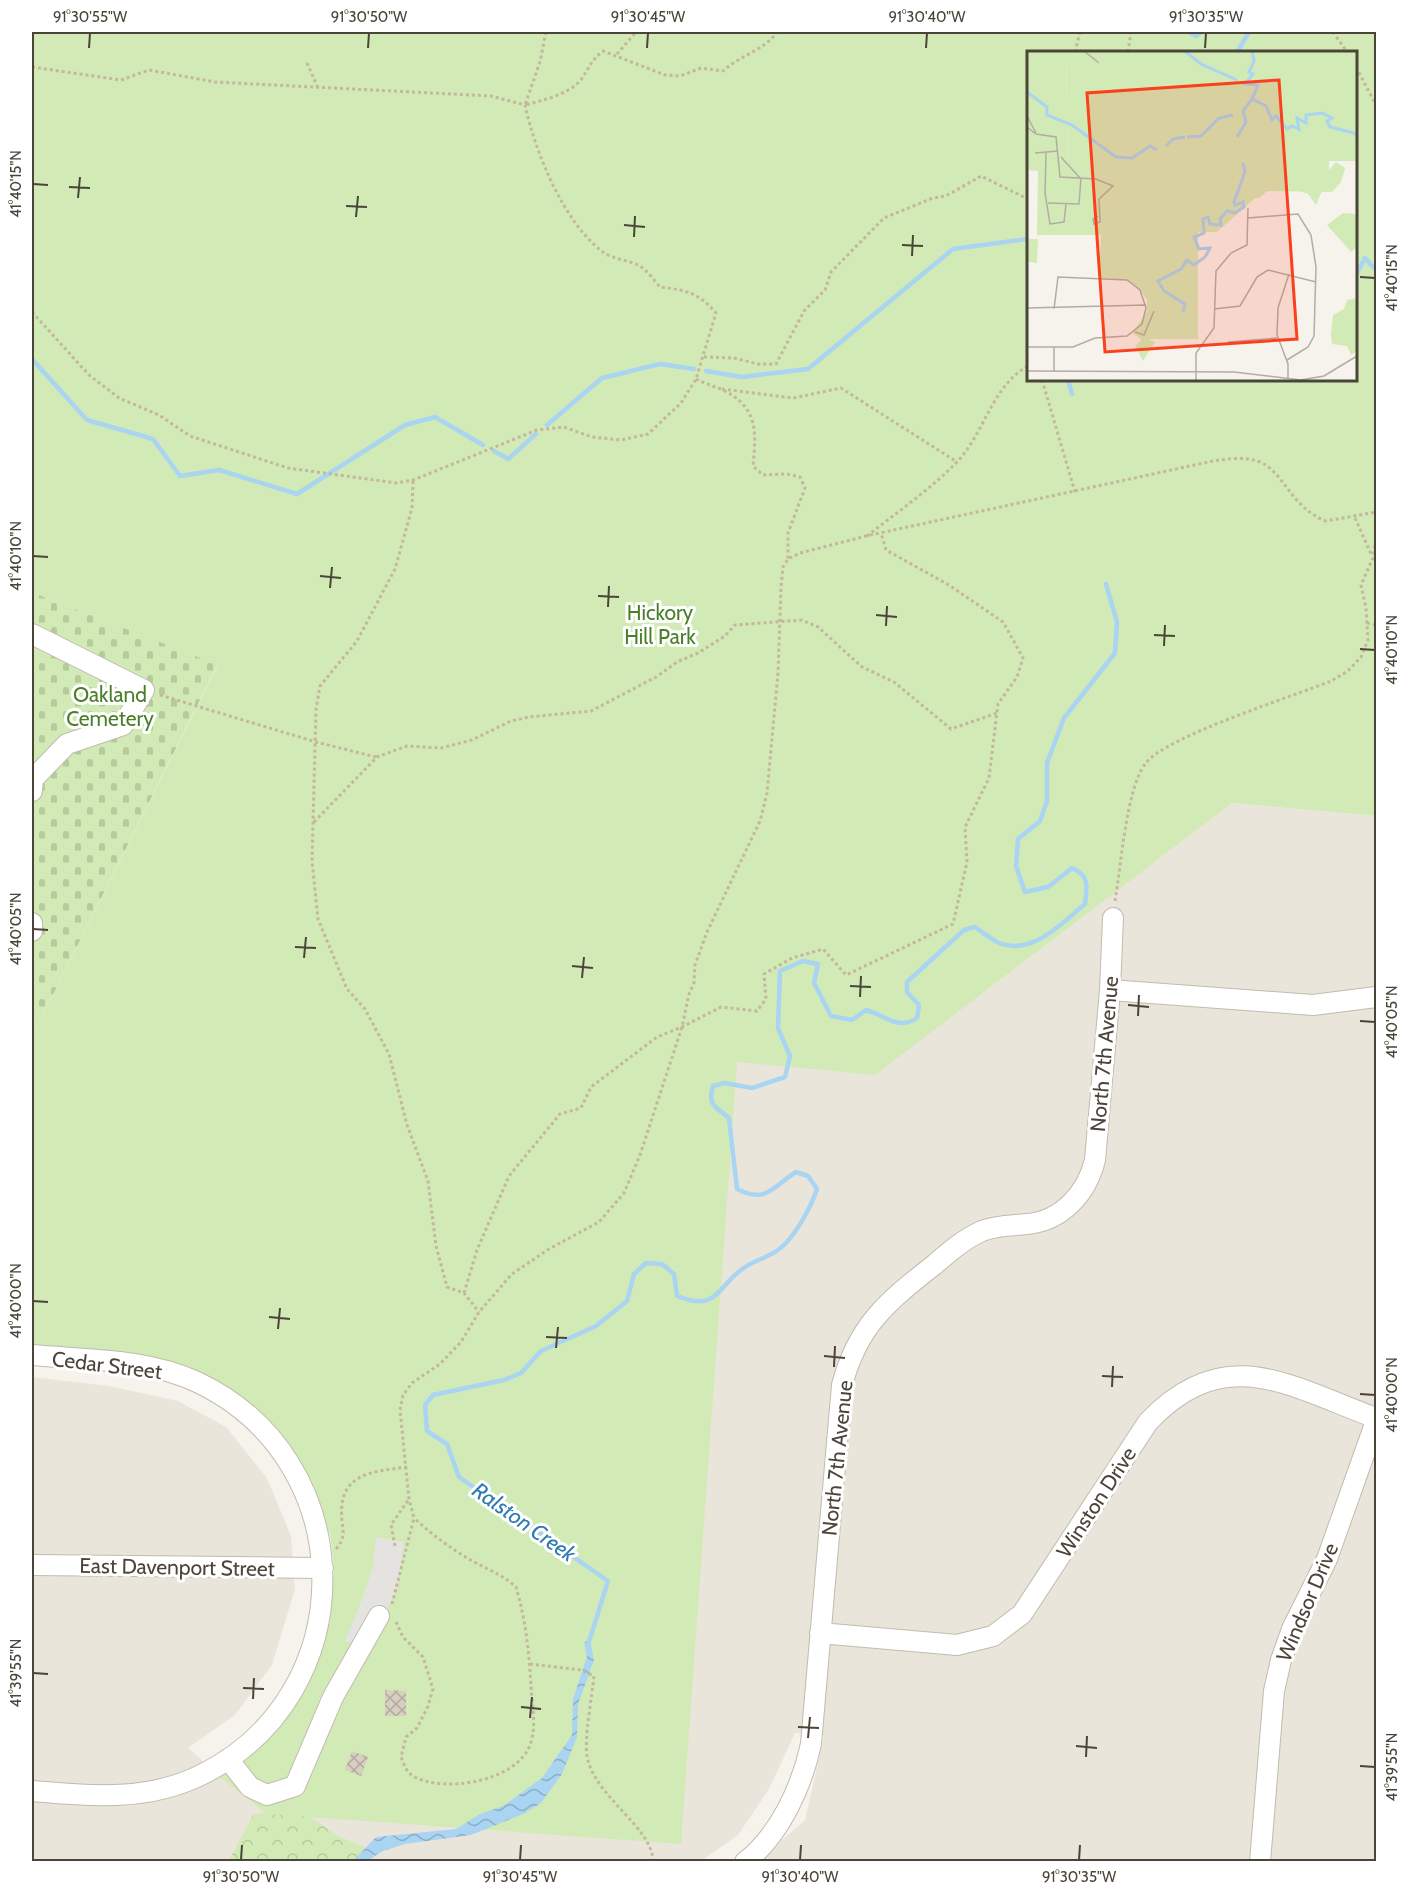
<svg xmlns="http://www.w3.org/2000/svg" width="1408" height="1893" font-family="Cabin,sans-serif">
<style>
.residential{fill:#eae5da}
.forest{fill:url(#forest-crowns)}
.cemetery{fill:url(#cemetery-stones)}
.park{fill:#d2eab5;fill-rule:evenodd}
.parking{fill:#e5e3e0}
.water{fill:url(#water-waves)}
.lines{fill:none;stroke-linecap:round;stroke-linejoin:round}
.stream{stroke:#a9d4f2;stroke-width:4.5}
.building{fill:url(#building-cross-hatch)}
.minor-casing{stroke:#c2bbae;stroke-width:22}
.path{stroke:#c4b79f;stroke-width:3;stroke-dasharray:3 3;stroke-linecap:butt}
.minor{stroke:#fff;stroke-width:20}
.ticks{fill:none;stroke:#4b4439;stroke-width:2}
.labels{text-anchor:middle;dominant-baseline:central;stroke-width:6;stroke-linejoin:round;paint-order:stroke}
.park-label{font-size:21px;fill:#4a7f2a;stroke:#fff}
.street-label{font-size:21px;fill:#4b4439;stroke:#fff}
.water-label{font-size:22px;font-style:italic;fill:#2e7ab2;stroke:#fff}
.inset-river{fill:none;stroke:#a9d4f2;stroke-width:3}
.inset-road{fill:none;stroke:#b2ada4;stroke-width:1.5}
.view{fill:#fc3f1d;fill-opacity:0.15;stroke:#fc3f1d;stroke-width:3}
.inset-edge{fill:none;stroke:#4b4439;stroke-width:3}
.neatline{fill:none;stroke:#4b4439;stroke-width:2}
.ticks-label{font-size:15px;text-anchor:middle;fill:#4b4439}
</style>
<defs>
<pattern id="forest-crowns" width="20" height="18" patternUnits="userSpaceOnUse" patternTransform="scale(1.5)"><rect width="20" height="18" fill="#d2eab5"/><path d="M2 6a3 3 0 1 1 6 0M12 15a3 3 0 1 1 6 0" fill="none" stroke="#b6ca9c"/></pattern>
<pattern id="cemetery-stones" width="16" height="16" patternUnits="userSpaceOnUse" patternTransform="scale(1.5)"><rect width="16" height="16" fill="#d2eab5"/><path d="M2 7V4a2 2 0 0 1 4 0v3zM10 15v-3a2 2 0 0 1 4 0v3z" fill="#b6ca9c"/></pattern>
<pattern id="water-waves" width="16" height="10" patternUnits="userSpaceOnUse" patternTransform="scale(1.5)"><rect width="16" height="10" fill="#a9d4f2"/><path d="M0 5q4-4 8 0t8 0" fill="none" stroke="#8caec5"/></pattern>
<pattern id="building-cross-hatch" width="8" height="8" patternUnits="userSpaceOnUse" patternTransform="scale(1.5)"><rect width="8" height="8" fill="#d8cfc1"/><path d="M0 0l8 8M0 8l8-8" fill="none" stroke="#b1aa9e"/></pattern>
</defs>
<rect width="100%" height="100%" fill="#f6f3ec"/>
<path class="residential" d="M1232,803l144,13v1045h-618l47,-41 19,-84 -29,-3 -26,56 -31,46 -37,26 -669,1v-485l77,9 69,15 48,26 41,51 24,58 4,53 -23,76 -37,50 -47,33 47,41 502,-727z"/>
<path class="forest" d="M294,1806l44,30 29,12 -14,13 -125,1 25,-47z"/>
<path class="cemetery" d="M32,592l186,72 -186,373z"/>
<path class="park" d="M32,32h1344v784l-144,-13 -357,272 -138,-13 -56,782 -414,-30 -56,-44 89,-92 30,-55 4,-56 -4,-33 -18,-24 -26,-53 -90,-75 -164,-27v-318l186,-372 -186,-73zM1028,52h328v328h-328z"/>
<path class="parking" d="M376,1537l28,5 -7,45 -26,61 -26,-7 18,-44 10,-31z"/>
<path class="water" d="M590,1640l4,20 -16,44 -1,33 -15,37 -22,30 -17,10 -52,21 -66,9 -22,7 -16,10h-14l23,-24 80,-8 24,-15 23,-8 39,-28 30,-43 1,-36 14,-42 -3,-15z"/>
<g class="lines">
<path class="stream" d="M1188,32l8,4 6,-4
M1237,52l12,-20
M1356,275l9,-17 11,12
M32,359l55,61 66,19 27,37 39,-6 78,24 108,-69 30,-8 48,28
M706,371l36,6 66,-8 145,-120 75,-10
M1068,380l4,14
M547,425l55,-47 58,-14 34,5
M494,451l14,8 28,-25
M588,1645l20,-64 -149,-104 -12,-33 -20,-13 -2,-26 8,-10 71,-15 17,-7 20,-22 55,-25 31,-25 7,-27 12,-11 16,1 12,10 3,22c39,16 39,-7 64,-26 11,-9 26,-12 37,-20 16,-11 33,-43 39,-61l-9,-13 -12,-4c-24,15 -29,32 -59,17l-8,-71c-13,-11 -22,-13 -16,-32l12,-3 27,5 33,-11 5,-21 -12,-28 2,-57 23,-10 15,3 -4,19 17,33 21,4 14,-10c19,5 32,21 51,8l2,-13 -12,-13v-10l57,-52 11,-3c7,5 16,12 24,16 33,13 63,-20 86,-39 2,-18 5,-28 -13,-36l-24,19 -23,5 -9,-26 2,-27 22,-18 7,-20v-38l17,-45 51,-65 2,-31 -11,-38"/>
</g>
<path class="building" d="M385,1690l21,1v25h-21z
M352,1751l16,6 -7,19 -16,-6z"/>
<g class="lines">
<defs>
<path id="minor" d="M32,634l112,56 -21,35 -56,19 -34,35 -1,12
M32,923v8
M1110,990l203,15 63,-8
M32,1355c54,5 114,3 165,27 165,78 168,312 4,393 -55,27 -111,21 -169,16
M32,1565l291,3
M820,1633l137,12 36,-9 29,-22 126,-192c77,-81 141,-36 228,-4
M228,1759l22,28 17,8 28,-9 38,-89 46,-81
M745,1862c35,-27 57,-76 66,-118l31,-359c16,-60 45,-83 92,-120 15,-13 30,-26 48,-34 15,-6 29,-5 45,-7 35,-3 60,-31 68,-64l15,-170 3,-72
M1260,1862l14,-171 7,-31 11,-31 35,-70 49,-138"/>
</defs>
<use href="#minor" class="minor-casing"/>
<path class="path" d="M546,32l-6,30 -15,43c18,-5 47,-11 58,-28 8,-13 8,-16 20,-26l62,24 15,1 21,-8 22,3c16,-15 42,-21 54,-39
M1333,32l14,20
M1075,52l5,-20
M1128,52l3,-20
M617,54l19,-22
M307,63l11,25
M32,67l89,13 28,-10 66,12 276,14 34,9c10,47 39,118 78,147 10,7 24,8 35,13 8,4 16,15 22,22 26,3 39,6 56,26l-20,66 -15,24 -33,31 -27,6 -29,-3 -28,-10 -27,3 -124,50 -17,3 -108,-15 -98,-32 -31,-21 -40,-17 -30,-23 -57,-63
M1356,67l20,38
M704,357l30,1 24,6h18l28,-53 21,-21 6,-18 53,-54 49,-20 13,-2 35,-20 47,23
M696,379c9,5 18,7 27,11 36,18 33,42 30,76l10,9 24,-1 13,3 5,11 -17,45v26
M1042,380l33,112
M722,389l71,9 48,-10 116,74
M413,481l-1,27 -17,61 -38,72 -37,45 -4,23 -4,152 6,58 29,70 18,20 24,45 18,71 21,56 8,65 11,41 17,6 15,19
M1355,518l17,38
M867,536c29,-23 65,-48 90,-74 28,-30 35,-76 71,-96
M1367,623l9,2
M160,695l156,47 60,15
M314,822l63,-65 30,-11 34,2 31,-8 39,-19 18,-4 62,-6 65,-34 21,-15 21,-9 27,-17 10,-11 67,-5 16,7 44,40 32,15 57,47 46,-16
M1115,901c6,-34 11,-111 30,-137 19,-27 149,-68 186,-83l17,-10 13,-14 7,-17 -2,-32 -5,-23 12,-27 3,-21
M464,1293l13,-43 32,-74 51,-62 21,-6 10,-21 66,-50 25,-10 39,-20 36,4 9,-12 -2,-25 28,-16 31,-9 23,26 107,-51 14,-62 -2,-35 24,-49 9,-74 19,-27 6,-19 -20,-36 -54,-37 -63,-35 -5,-17
M395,1546l-4,-21 18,-26
M336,1549c8,-9 8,-16 6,-27 -5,-49 28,-50 65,-55
M392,1604l22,-86 -5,-19 -9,-89 3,-15 9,-12 28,-19 21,-22 18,-30 33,-38 37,-25 50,-27 25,-29 16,-38 42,-128 7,-33 5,-11 1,-18 12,-33 53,-111 7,-28 11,-120 3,-86 2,-20 5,-8 12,-6 66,-17 347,-75c15,-2 32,-5 47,1 24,10 31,46 66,59l50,-9
M396,1622l7,15 20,20 10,32 -5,17 -11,22 -11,9 -5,20c3,7 5,15 12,19 31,18 104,5 117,-31 7,-18 2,-40 1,-59 -2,-34 -5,-65 -15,-99 -14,-13 -32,-19 -49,-29 -18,-11 -37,-25 -53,-40
M530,1664l51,6 13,6c-2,19 -10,64 -7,80 7,41 66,71 66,106"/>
<use href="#minor" class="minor"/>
</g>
<path class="ticks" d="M89,48l1,-15M368,48l1,-15M647,48l1,-15M926,48l1,-15M1205,48l1,-15M33,184l15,1M69,187l21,1M78,198l2,-21M346,206l21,1M356,217l2,-21M624,225l21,2M634,237l1,-21M902,245l21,1M912,256l1,-21M1360,277l15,1M33,556l15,1M320,576l21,2M330,588l2,-21M598,596l21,1M608,607l1,-21M876,615l21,2M886,626l1,-20M1154,635l21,1M1164,646l1,-21M1360,649l15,1M33,929l15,1M295,947l21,1M304,958l2,-21M572,966l21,2M582,978l2,-21M850,986l21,1M860,997l1,-21M1128,1005l21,2M1138,1016l1,-21M1360,1021l15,1M33,1301l15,1M269,1317l21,2M278,1329l2,-21M546,1337l21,1M556,1348l2,-21M824,1356l21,2M834,1367l1,-21M1102,1376l21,1M1112,1387l1,-21M1360,1394l15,1M33,1673l15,1M243,1688l21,1M253,1699l1,-21M521,1707l20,2M530,1718l2,-21M798,1727l21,1M808,1738l2,-21M1076,1746l21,2M1086,1757l1,-21M1360,1766l15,1M241,1860l1,-15M520,1860l1,-15M800,1860l1,-15M1079,1860l1,-15"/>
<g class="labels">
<g class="park-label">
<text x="660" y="612">Hickory<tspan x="660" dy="24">Hill Park</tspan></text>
<text x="110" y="694">Oakland<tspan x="110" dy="24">Cemetery</tspan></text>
</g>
<g class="street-label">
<text transform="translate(1104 1054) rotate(-85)">North 7th Avenue</text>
<text transform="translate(107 1365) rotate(7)">Cedar Street</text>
<text transform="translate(837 1458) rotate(-84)">North 7th Avenue</text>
<text transform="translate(1096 1502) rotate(-57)">Winston Drive</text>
<text transform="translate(177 1567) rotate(1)">East Davenport Street</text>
<text transform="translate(1307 1602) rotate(-67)">Windsor Drive</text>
</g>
<g class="water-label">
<text transform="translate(524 1522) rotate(35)">Ralston Creek</text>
</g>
</g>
<g transform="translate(1027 51)">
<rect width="330" height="330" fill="#f6f3ec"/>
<path d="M312,0h18v50h-11l-5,-5z" fill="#d2eab5"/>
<path d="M309,111l9,6 -4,14 -9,10 -10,-1 -6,14 -8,-11 -8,-3h-33l-8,7h-7l-2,7v-11l76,-20zM330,247v53l-6,4 -4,-9 -15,-2 -1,-9 2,-20 11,-6 3,-9zM117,286l11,5 -12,19 -8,-15z" fill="#d2eab5"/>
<path d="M0,0h39l2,119 21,2 34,10 -22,53h-64l1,-64 -11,-1z" fill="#d2eab5"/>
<path d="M39,0h274l4,47 13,1v62h-28v31l-66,-1 -46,41h-19v107h-57l-9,-6 15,-21v-12l-7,-10 -13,-10 -28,-2 2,-43 22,-53 -34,-10 -21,-1zM316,162l14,1v33l-6,5 -24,-27zM0,188h11l-1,24 -10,-1z" fill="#d2eab5"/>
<path class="inset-river" d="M158,0l16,13 36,16M225,0l2,10 -5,11 4,2 -8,10 13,1 -6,14M0,41l20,15v8l25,10 44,32 16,1 18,-12 7,4M160,86l14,-1 18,-18 14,-3M210,86l9,-15 -3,-11 9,-12 14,7 6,14 4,-4 11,13 5,-3 7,3 -2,-11 9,5v-8l16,-2 10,5 -5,3 3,6 24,6 3,4M139,95l7,-7 12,-2M156,261l2,-8 -21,-13 -6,-10 23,-12 6,-9 7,5 11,-8 5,-9 -11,1 -5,-12 10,-4 -1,-14 5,-2 2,7 11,1 -1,-6 7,-8 8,2 9,-6 -1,-5 -8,3 -1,-3 11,-30 -2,-9"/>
<path class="inset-road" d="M57,0l15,12M0,65l9,17M0,76l9,7 20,3 4,40 36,2 17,7 -14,13 1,23 -6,2 -1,-5 5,-3M8,102l23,-2M19,102l-1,40 5,31 14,-2 2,-18M34,106l19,21M21,152l31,1 2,-26M221,167l50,-4 13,21 5,32 -2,69 -6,11 -21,13M0,257l119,-3M187,258l26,-3 17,-29 11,-7 48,12M108,281l9,3 10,-24M201,291l49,-4M0,296h46l22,-9 32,-2 15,-12 4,-16 -6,-18 -13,-10 -69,-3 -4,32M27,296v24M0,320l207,1 67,8 23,-4 33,-20M261,328v-15l-11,-29 1,-27 11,-34M169,330v-28l18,-25 2,-57 15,-18 16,-8 1,-37"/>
<path class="view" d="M252,29l18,259 -192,13 -18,-259z"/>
<rect width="330" height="330" class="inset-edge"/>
</g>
<rect width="1408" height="1893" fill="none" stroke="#ffffff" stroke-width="66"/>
<rect x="33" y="33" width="1342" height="1827" class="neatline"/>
<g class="ticks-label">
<text x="90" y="22">91°30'55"W</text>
<text x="369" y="22">91°30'50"W</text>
<text x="648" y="22">91°30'45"W</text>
<text x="927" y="22">91°30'40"W</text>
<text x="1206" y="22">91°30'35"W</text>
<text transform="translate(16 184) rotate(-90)" y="5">41°40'15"N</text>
<text transform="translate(1392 278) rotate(-90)" y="5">41°40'15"N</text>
<text transform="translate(16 556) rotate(-90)" y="5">41°40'10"N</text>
<text transform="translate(1392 650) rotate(-90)" y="5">41°40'10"N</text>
<text transform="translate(16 929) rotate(-90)" y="5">41°40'05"N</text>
<text transform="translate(1392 1022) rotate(-90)" y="5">41°40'05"N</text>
<text transform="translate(16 1301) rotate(-90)" y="5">41°40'00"N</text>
<text transform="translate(1392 1395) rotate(-90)" y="5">41°40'00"N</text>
<text transform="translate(16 1673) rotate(-90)" y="5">41°39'55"N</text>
<text transform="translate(1392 1767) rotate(-90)" y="5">41°39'55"N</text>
<text x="241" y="1882">91°30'50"W</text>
<text x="520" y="1882">91°30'45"W</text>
<text x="800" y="1882">91°30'40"W</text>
<text x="1079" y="1882">91°30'35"W</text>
</g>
</svg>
